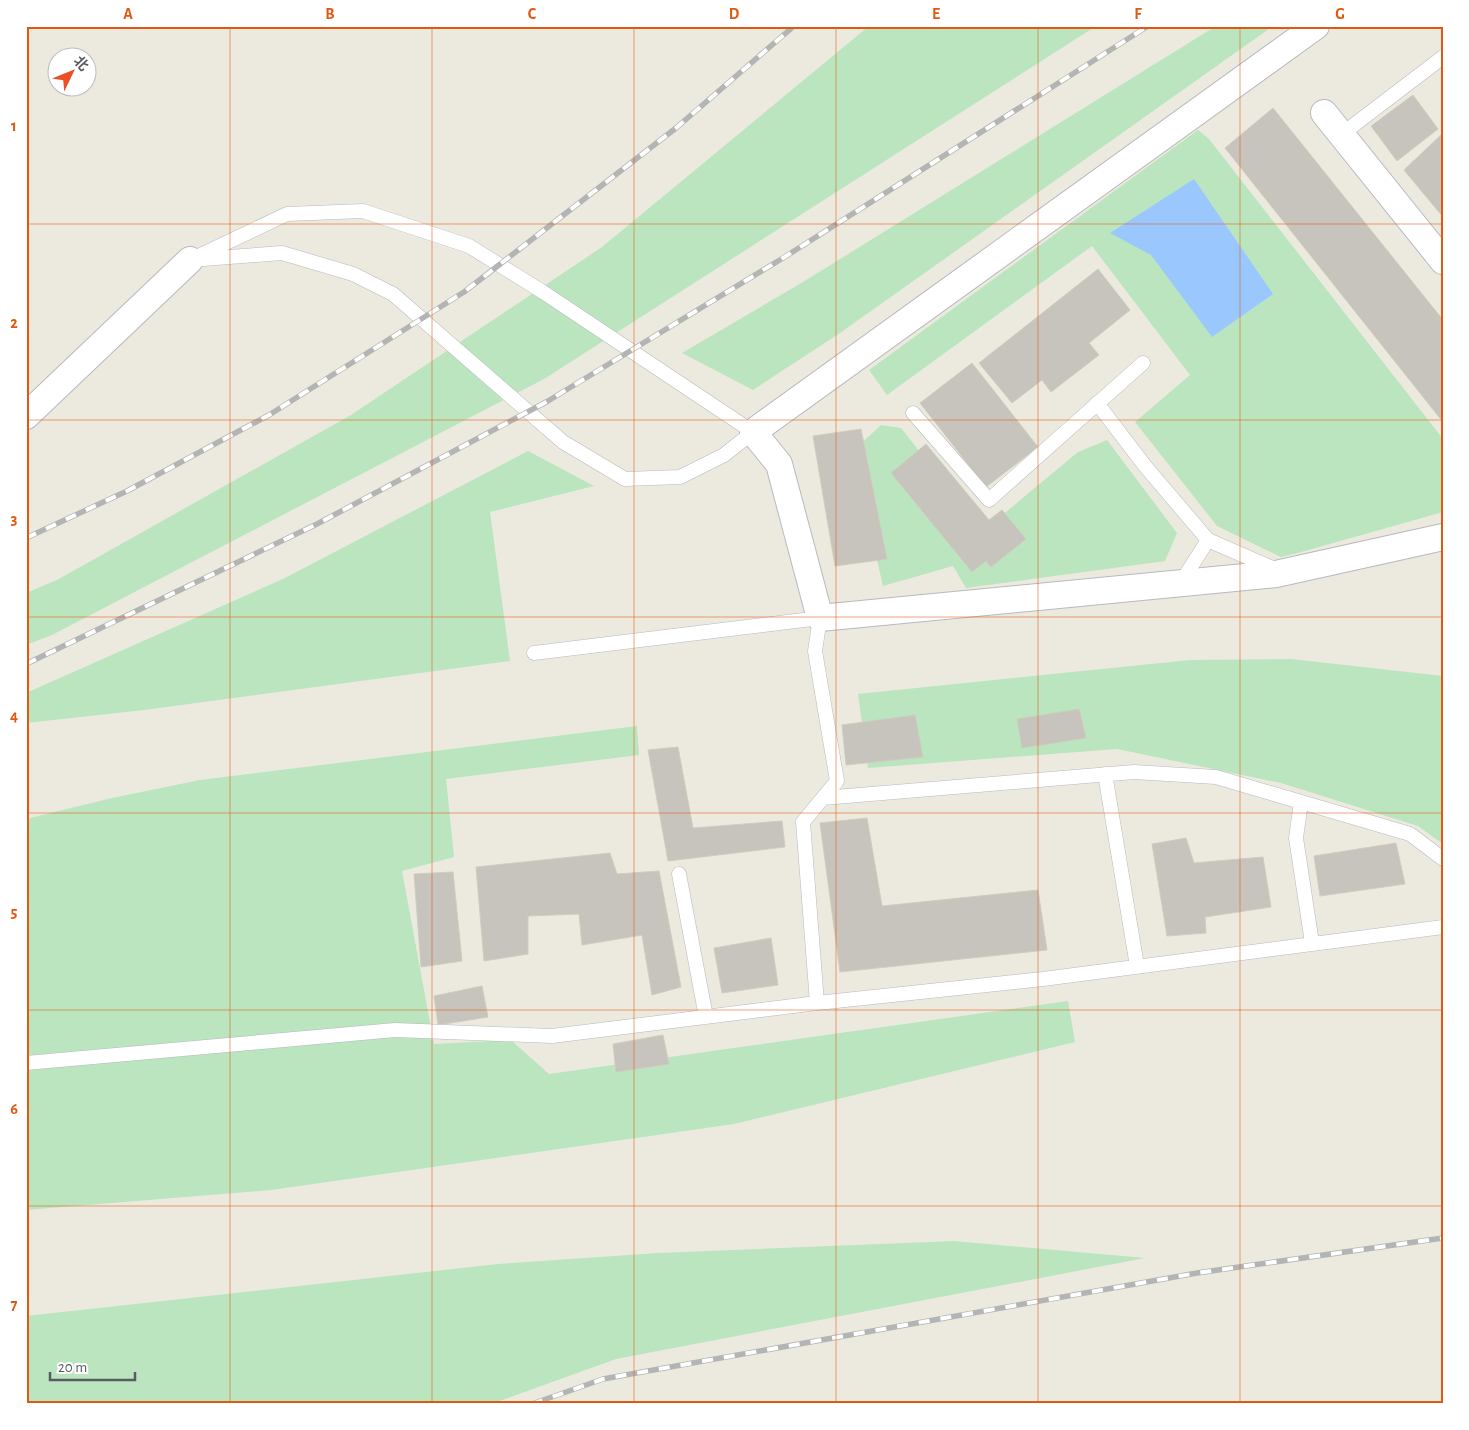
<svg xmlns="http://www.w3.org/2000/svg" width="1469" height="1430" font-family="'Alegreya Sans','Noto Sans SC',sans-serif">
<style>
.green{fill:#bae5bf}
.water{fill:#9bc7ff}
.building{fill:#c6c4bc;stroke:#d0cdbd}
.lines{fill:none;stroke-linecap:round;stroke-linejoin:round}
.service-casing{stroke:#b7b9bf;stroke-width:15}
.minor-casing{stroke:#b7b9bf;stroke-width:28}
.service{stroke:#fff;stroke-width:14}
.minor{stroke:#fff;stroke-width:26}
.rail-casing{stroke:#b3b4b4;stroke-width:5.5}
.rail{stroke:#fff;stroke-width:4;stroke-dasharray:11;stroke-linecap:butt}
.grid{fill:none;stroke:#e15910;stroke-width:1;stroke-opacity:0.55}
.neatline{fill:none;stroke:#e15910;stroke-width:2}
.grid-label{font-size:16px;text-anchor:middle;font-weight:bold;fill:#e15910}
</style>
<rect width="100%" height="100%" fill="#eceadf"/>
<path class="green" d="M869,26h227l-552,353 -492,256 -26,10v-52l31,-13 294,-165 251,-168z
M1216,26h57l-433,307 -87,57 -71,-37 121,-71z
M1198,130l11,9 234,300v73l-138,39 -24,6 -64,-31 -82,-104 55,-47 -98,-129 -205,149 -18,-25z
M881,425l20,3 82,103 95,-79 29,-12 70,93 -12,28 -199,27 -13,-22 -70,20 -31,-134z
M528,451l66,35 -104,26 20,149 -366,49 -118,13v-30l257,-114z
M1291,659l152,17v168l-25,-18 -137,-43 -164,-34 -249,19 -10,-74 332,-34z
M637,726l2,29 -193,24 8,78 -52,14 32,173 77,-4 38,34 519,-73 7,41 -341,82 -463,66 -245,20v-391l86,-21 88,-18z
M954,1241l191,17 -529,101 -125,45h-465v-88l472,-52 160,-11z"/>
<path class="water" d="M1194,179l79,115 -61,43 -61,-82 -41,-22z"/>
<path class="building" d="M1413,95l25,34 -41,32 -26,-35z
M1273,108l170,212v102l-218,-274z
M1443,133v84l-39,-47z
M1098,269l32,41 -41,33 10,12 -48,37 -9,-12 -30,23 -33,-40z
M972,363l66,84 -52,40 -66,-84z
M861,429l26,130 -52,7 -22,-130z
M926,444l63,76 13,-10 24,29 -35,28 -5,-6 -14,11 -81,-99z
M1079,709l7,29 -64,10 -5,-29z
M915,715l8,42 -77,8 -4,-40z
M678,747l15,81 89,-7 3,26 -117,14 -20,-111z
M867,818l15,88 156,-16 9,60 -207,22 -20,-149z
M1186,838l8,25 69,-6 8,50 -66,10 1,16 -39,3 -15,-92z
M1396,843l9,41 -85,12 -6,-40z
M610,853l7,21 42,-3 22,116 -29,8 -10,-60 -60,10 -3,-31 -51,2v38l-44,7 -8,-94z
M453,872l9,89 -41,6 -7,-93z
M771,938l7,47 -56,8 -8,-45z
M482,986l6,31 -50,8 -4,-29z
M663,1035l6,29 -53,8 -3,-28z"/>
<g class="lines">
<defs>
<path id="service" d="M1342,134l101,-77
M363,211l106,35 74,46 210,140 -29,23 -44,22 -55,2 -62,-37 -170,-148 -40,-20 -71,-21 -92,7 97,-46z
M1097,403l48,63 63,74 69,30
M913,413l76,87 154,-137
M1180,584l28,-44
M534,653l286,-35 -5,33 22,130 -34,41 14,181
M1105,774l32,192
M823,798l311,-26 82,5 194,57 33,25
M1301,802l-5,36 16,105
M679,874l27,143
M26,1063l369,-33 157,6 265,-33 226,-24 400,-52"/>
<path id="minor" d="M1316,26l-563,406 26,32 41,154 456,-44 167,-37
M1324,113l119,148
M26,416l164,-156"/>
</defs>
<use href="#service" class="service-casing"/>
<use href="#minor" class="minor-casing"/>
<use href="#service" class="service"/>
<use href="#minor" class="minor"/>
<defs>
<path id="rail" d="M26,538l101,-47 142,-76 195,-123 212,-164 118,-102
M26,664l291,-140 231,-123 235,-143 365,-232
M532,1404l71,-25 594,-106 246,-35"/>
</defs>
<use href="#rail" class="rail-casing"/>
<use href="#rail" class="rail"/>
</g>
<path class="grid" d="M230,26v1378M432,26v1378M634,26v1378M836,26v1378M1038,26v1378M1240,26v1378M26,224h1417M26,420h1417M26,617h1417M26,813h1417M26,1010h1417M26,1206h1417"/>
<rect width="1469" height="1430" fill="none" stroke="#ffffff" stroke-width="55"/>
<g transform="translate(72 72) rotate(47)"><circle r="24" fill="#ffffff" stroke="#bcbdc0"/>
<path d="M0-4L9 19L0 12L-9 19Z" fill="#ec4e25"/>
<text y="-8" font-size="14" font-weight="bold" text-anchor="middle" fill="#585b61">北</text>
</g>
<path d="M50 1372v8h85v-8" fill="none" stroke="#585b61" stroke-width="2.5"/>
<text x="58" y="1372" font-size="15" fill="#585b61" stroke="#ffffff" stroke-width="4" paint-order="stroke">20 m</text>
<rect x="28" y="28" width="1414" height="1374" class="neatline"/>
<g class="grid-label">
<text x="128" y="19">A</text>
<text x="330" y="19">B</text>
<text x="532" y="19">C</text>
<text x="734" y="19">D</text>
<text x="936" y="19">E</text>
<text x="1138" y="19">F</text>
<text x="1340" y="19">G</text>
<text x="14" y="131">1</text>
<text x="14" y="328">2</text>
<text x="14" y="524">3</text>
<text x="14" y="721">4</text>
<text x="14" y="917">5</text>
<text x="14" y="1114">6</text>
<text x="14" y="1310">7</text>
</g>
</svg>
